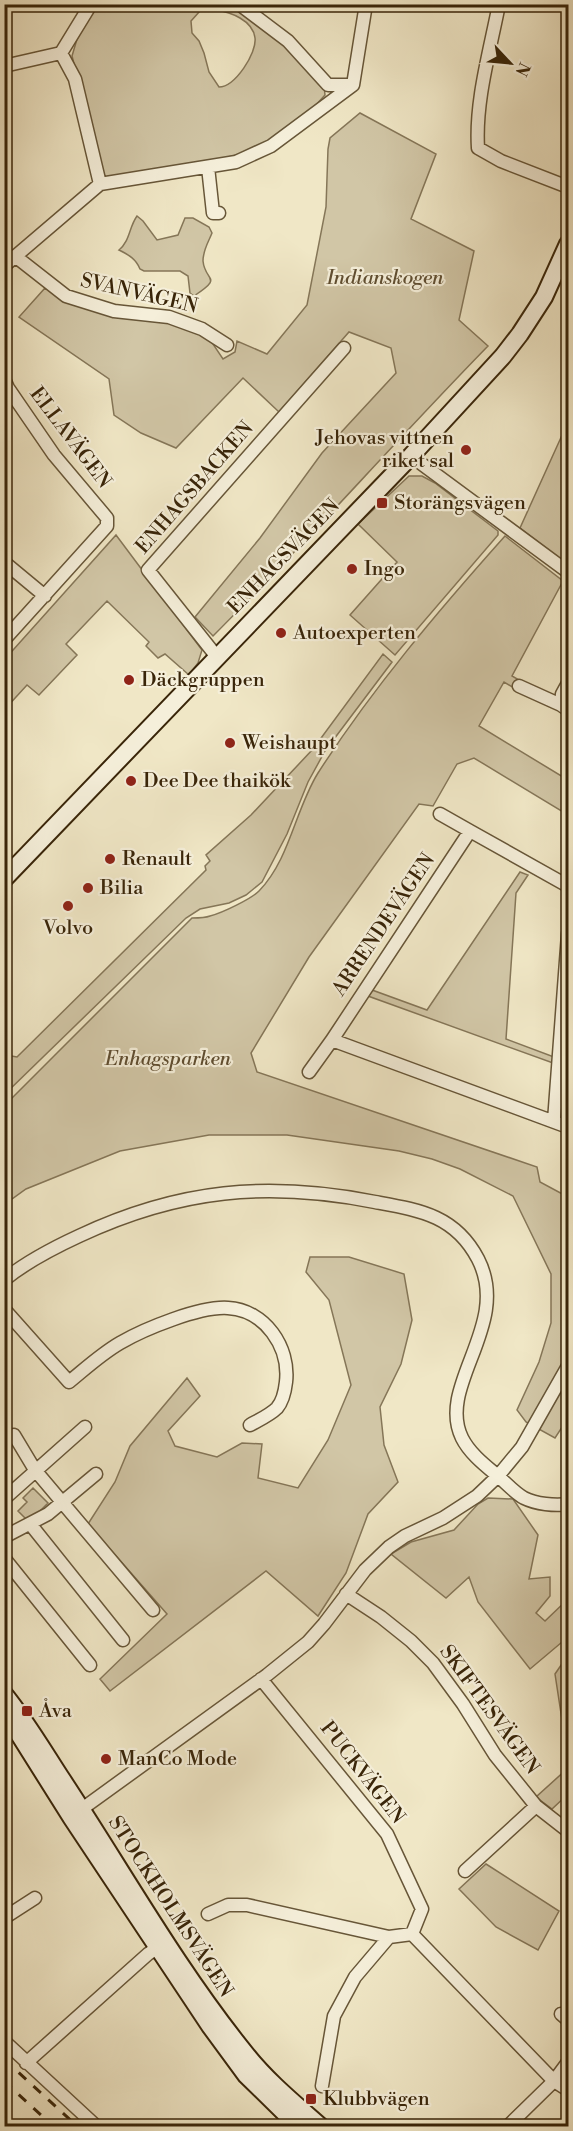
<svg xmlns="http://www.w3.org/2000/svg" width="573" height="2131" font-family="'Libre Bodoni',serif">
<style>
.green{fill:#d1c6a6;stroke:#857658;stroke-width:1.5;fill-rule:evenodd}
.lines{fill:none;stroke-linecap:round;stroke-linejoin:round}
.street-casing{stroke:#675638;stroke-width:15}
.secondary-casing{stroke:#392509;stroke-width:20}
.street{stroke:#f5efda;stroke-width:12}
.secondary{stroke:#f5efda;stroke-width:16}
.rail{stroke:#392509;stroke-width:3;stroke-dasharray:10 10;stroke-linecap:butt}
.poi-dot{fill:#8f2418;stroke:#f5efda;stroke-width:2}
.labels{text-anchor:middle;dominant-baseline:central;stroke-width:4.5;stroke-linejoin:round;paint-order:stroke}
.park-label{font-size:20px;font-style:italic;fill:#5f4d30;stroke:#f5efda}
.street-label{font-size:20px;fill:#392509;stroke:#f5efda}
.poi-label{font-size:20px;fill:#392509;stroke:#f5efda;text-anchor:start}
</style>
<rect width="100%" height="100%" fill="#f0e7c6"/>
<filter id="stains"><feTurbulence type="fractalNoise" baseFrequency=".00333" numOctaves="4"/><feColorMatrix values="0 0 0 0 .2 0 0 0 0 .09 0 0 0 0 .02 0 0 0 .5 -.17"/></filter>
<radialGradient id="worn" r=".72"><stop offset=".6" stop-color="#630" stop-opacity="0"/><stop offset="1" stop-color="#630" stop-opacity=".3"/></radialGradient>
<path class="green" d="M96,5h138l54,42 36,39 1,9c-14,16 -33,34 -52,45 -41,24 -120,30 -167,38l-4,-2 -30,-120 5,-17zM216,10c14,2 37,10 39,28 2,15 -20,49 -36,49l-10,-15 -5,-19 -5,-12 -7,-8 -1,-12 9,-10z
M360,113l76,41 -25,65 63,32 -15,69 29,26c-93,95 -181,196 -275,290l-18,-19 65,-79 62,-85 74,-80 -5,-25 -42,-16 -70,80 -36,-34 -67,70 -35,-15 -27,-18 -5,-36 -90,-62 26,-29 11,6 104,25 49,19 14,21 12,-7 2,-11 30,13 40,-49 19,-98 2,-58 2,-11z
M137,216l6,5 14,19 21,-5 7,-17h8l16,9 3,6c-4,10 -9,17 -9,28 2,21 21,15 -9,35l-4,-3 -2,-17 -8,-5h-36l-4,-2c-4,-10 -11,-14 -21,-19 11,-9 10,-23 18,-34z
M568,422v143l-48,-37z
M409,476h13l13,7 63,48v4l-103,120 -45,-40 47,-53 -39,-38z
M116,535l86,115 -4,13 -9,12 -24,-21 -7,4 -12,-12 3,-4 -42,-41 -41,43 11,11 -38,40 -12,-10 -22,24v-50z
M505,536l58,45 -51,95 7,4 -5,8 -10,-6 -25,44 89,54v35l-94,-57 -17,6 -24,42 -14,-2 -110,153 -58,96 6,19 280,95 3,15 28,15v221l-13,20 -29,-16 -9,-12 22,-48 12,-39v-49l-38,-78 -53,-27 -28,-10 -33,-8 -112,-16h-78l-89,16 -94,38 -21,15v-99l187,-187c6,0 13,0 18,-2 12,-3 41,-17 49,-25 31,-32 36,-81 59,-118 54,-84 120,-162 187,-237z
M383,654l9,8 -67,89 -17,31 -21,52 -25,48 -16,13 -17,8 -29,6 -14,9 -181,176v-39l12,2 189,-187 -1,-4 5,-5 -4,-6 45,-40 62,-66z
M520,872l8,3 -12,18 -10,146 48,18 -1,6 -185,-67 4,-6 55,20z
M310,1257h39l55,17 8,46 -11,44 -21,43 4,38 14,37 -30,32 -22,59 -28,43 -52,-45 -156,120 -10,-12 67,-65 -79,-90 27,-42 15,-36 57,-68 13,18 -32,35 7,15 42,11 25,-14 20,1 -4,34 40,10 30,-48 23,-55 -22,-85 -23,-28z
M33,1488l15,15 -19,19 -11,-11 9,-9 -4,-4z
M488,1498l25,1 25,36 -9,44 21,-2v19l-14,17 9,8 23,-22v38l-38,32 -52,-67 -9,-25 -23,21 -55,-44 20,-12 43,-12 24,-26z
M568,1655v72l-6,-7 -7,-46z
M568,1768v26l-16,15 -16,-12z
M486,1864l73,47 -21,39 -42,-23 -37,-38z"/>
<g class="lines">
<defs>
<path id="street" d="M239,4l49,37 40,44h25
M499,4c-9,47 -24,97 -21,144l23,13 67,26
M61,53l14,26 25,105
M4,66l57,-13 30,-49
M208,167l5,46h6
M15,256l51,40 48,15 55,6 33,12 25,16
M4,266l96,-82 136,-22 35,-16 82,-61 13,-81
M4,379l4,9 46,67 53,63v8l-103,114
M411,456l157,116
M4,562l41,34
M217,657l-69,-87 196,-222
M568,683l-6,11 -1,11 7,5
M519,686l42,19
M440,814l30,17
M568,886l-98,-55 -138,209 236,87
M309,1072l23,-32
M554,1121l14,-187
M4,1280c22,-18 49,-32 75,-44 100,-47 188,-55 296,-34 44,8 80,13 103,57 34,66 -42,126 -16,179 8,16 24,28 37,39 8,7 16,16 25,21 12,6 31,8 44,6
M4,1309l65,73c16,-13 32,-28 51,-39 24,-14 80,-37 108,-35 37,2 62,39 58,74 -1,9 -3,19 -9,26 -7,7 -18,12 -27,17
M14,1435l21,35 118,140
M4,1499l81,-72
M31,1525l92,115
M4,1537l44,-23 48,-40
M4,1558l86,107
M346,1594l35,23 30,24 22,22 30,41 32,51 41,51 32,25
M261,1679l126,155 35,75 -10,25
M75,1814l192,-139 41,-33 16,-18 41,-54 24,-23 16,-11 38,-18 34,-22 21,-20 24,-29 46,-81
M465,1871l71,-65
M208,1914l20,-9h19l142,32 23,-3 142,147 14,9
M4,1918l31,-20
M561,2014l7,6
M4,2041l92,85
M26,2063l122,-109 15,-10
M322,2086l12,-70 21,-39 34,-40
M508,2126l46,-45 14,-19"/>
<path id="secondary" d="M4,879l407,-423 92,-100 17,-22 24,-37 24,-53
M4,1694c22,27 40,58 59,87 60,91 114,188 182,272 22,28 49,50 75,73
M10,1720l61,97 139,209 36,49 52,51"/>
</defs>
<use href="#street" class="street-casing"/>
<use href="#secondary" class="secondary-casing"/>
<use href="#street" class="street"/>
<use href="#secondary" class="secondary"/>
<path class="rail" d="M4,2059l73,67
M4,2081l49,45"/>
</g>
<g class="poi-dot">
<circle cx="466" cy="450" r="6"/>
<rect x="376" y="497" width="12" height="12" rx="3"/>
<circle cx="352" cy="569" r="6"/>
<circle cx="281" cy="633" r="6"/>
<circle cx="129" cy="680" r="6"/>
<circle cx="230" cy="743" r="6"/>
<circle cx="131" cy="781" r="6"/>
<circle cx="110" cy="859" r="6"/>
<circle cx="88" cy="888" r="6"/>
<circle cx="68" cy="906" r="6"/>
<rect x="21" y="1705" width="12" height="12" rx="3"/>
<circle cx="106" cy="1759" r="6"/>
<rect x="305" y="2093" width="12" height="12" rx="3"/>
</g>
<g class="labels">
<g class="park-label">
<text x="385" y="278">Indianskogen</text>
<text x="168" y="1059">Enhagsparken</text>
</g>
<g class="street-label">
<text transform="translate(139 294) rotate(13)">SVANVÄGEN</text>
<text transform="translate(70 438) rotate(53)">ELLAVÄGEN</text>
<text transform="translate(195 488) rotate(-49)">ENHAGSBACKEN</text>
<text transform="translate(284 557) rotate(-46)">ENHAGSVÄGEN</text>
<text transform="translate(384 925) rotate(-56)">ARRENDEVÄGEN</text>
<text transform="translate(489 1710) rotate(54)">SKIFTESVÄGEN</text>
<text transform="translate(362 1773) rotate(52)">PUCKVÄGEN</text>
<text transform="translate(170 1907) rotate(57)">STOCKHOLMSVÄGEN</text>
</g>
<g class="poi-label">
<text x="454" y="438" text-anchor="end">Jehovas vittnen<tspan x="454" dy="23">riket sal</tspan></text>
<text x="394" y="503">Storängsvägen</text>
<text x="364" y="569">Ingo</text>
<text x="293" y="633">Autoexperten</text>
<text x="141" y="680">Däckgruppen</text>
<text x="242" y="743">Weishaupt</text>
<text x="143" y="781">Dee Dee thaikök</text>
<text x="122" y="859">Renault</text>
<text x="100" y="888">Bilia</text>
<text x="68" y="928" text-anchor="middle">Volvo</text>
<text x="39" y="1711">Åva</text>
<text x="118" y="1759">ManCo Mode</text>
<text x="323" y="2099">Klubbvägen</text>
</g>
</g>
<rect width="573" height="2131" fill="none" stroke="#f0e7c6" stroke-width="24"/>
<rect x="6" y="6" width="561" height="2119" fill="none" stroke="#392509" stroke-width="3"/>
<rect x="12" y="12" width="549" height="2107" fill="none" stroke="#392509" stroke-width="1.5"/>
<g transform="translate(510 63) rotate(116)" stroke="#f5efda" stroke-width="4.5" paint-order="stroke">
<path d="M0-4.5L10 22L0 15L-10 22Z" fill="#392509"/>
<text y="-9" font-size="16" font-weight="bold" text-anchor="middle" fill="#392509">N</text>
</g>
<rect width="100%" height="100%" filter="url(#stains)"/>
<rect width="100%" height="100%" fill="url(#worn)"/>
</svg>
